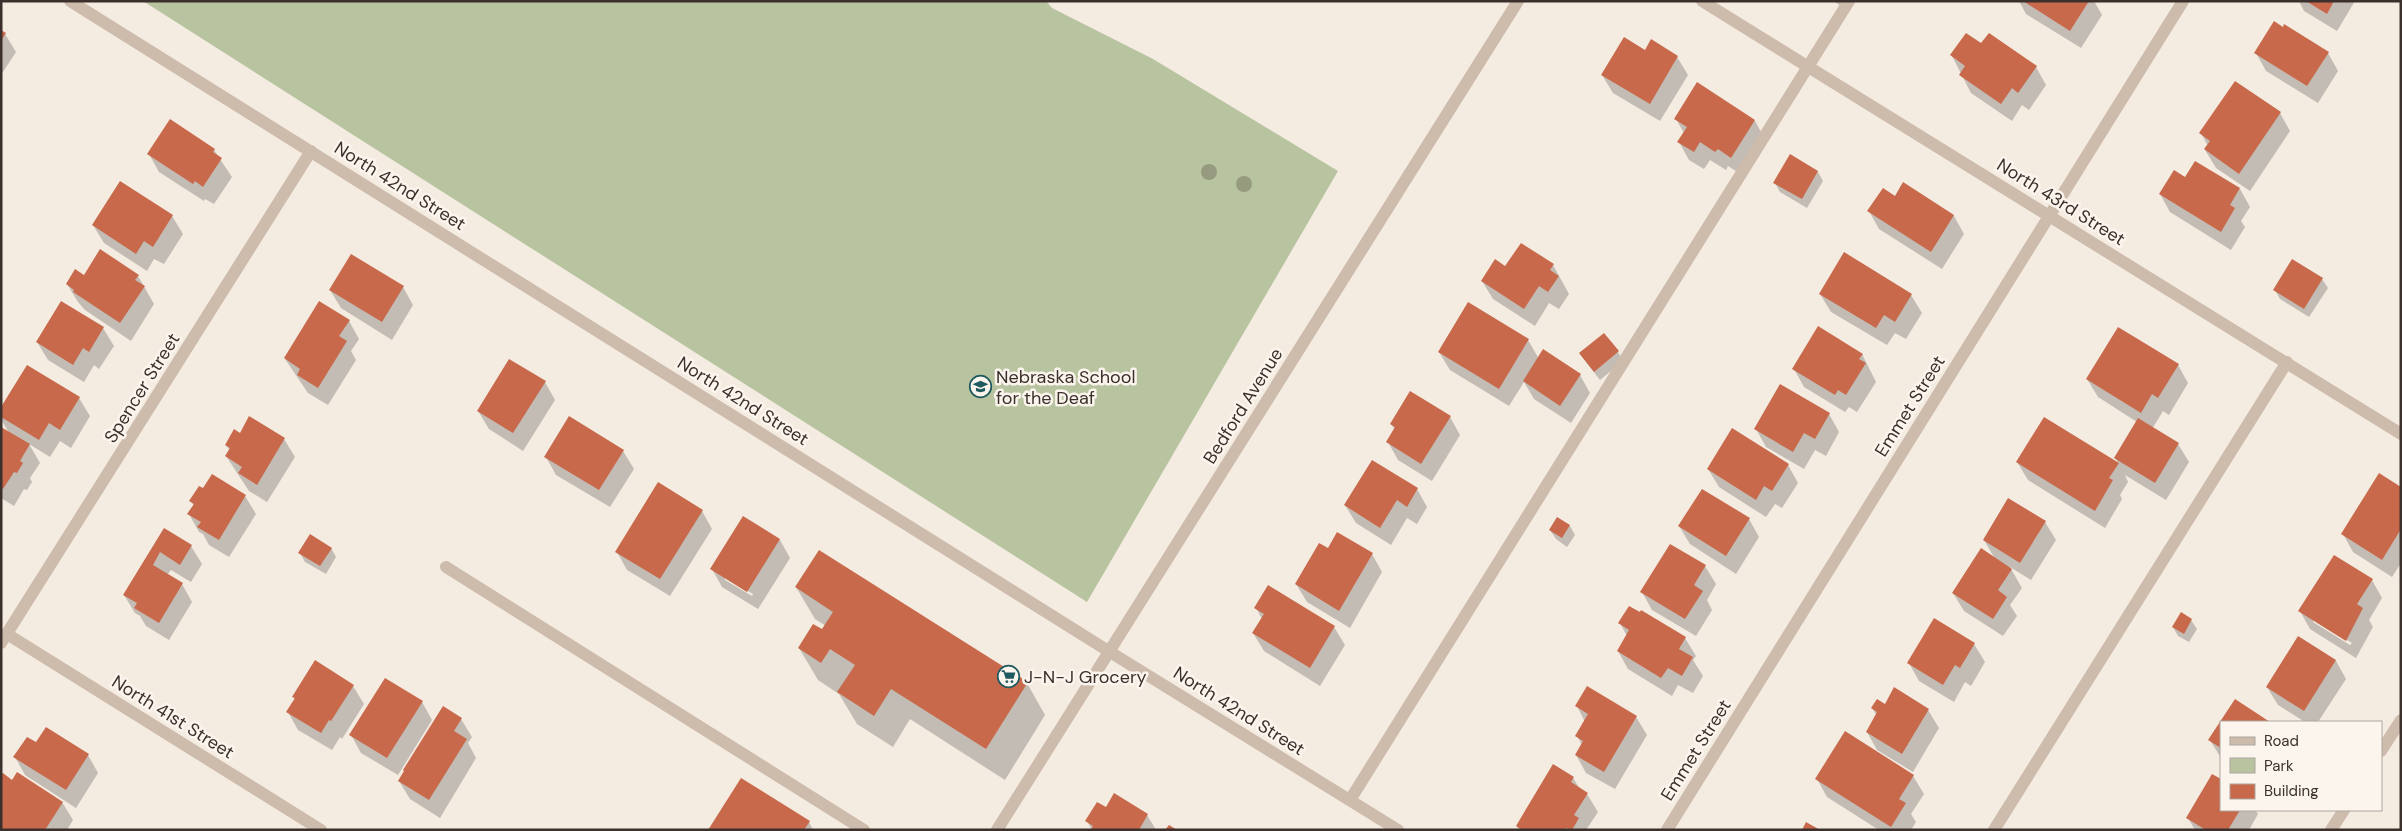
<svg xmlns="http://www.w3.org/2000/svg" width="2402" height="831" font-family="'DM Sans',sans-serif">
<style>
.green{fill:#b8c4a0}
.shadow{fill:#0003;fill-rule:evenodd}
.building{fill:#c8694b}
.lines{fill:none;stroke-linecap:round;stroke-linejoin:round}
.minor{stroke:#cdbbac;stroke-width:12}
.tree{fill:#969b7f}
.labels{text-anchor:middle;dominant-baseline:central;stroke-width:5;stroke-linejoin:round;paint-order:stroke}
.street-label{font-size:18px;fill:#3b302b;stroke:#fbf5ee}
.poi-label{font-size:18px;fill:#3b302b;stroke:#fbf5ee;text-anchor:start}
</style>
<rect width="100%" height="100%" fill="#f4ebe1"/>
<path class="green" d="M143,1h903l6,7 101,51 185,112 -251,431z"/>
<path class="shadow" d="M1833,1h22l-6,10z
M2019,1h75l8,14 -21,33 -55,-34z
M2299,1h56l-18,30 -33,-20z
M1,31l4,3 11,18 -15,23z
M1981,45l55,22 10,18 -17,25 -7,-5 -10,16 -41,-28 -19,-37z
M1645,51l32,6 11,18 -28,46 -47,-28 -11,-18z
M2256,53h72l10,18 -20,32 -52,-32z
M2280,113l10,18 -40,60 -34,-23 -11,-18 3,-4 -7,-13z
M1676,119l79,2 10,18 -23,36 -14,-9 -2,4 -16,-10 -6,9 -15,-9 -10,-18 5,-9z
M170,121l44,29 18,27 -18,27 -9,-5 -1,2 -45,-29 -10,-18z
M1790,156l28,16 5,9 -16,27 -27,-16 -5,-9z
M2196,162l44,27 10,18 -9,14 4,6 -14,23 -61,-38 -10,-18 26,-15z
M120,183l52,33 11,18 -19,30 -10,-5 -7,12 -43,-28 -11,-18z
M1903,184l51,32 10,18 -22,35 -63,-40 -10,-18 26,-13z
M2293,260l29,19 6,9 -19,29 -29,-18 -5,-9z
M1553,265l16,29 -10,15 -10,-6 -14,23 -42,-27 -11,-18 24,-13z
M85,276h53l16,28 -23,37 -46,-31 -7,-8 -11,-18z
M403,287l10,18 -21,35 -51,-32 -11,-18z
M1820,294l91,1 11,18 -16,26 -11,-6 -8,12 -56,-33z
M349,321l10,18 -8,12 5,9 -28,45 -20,-12 -23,-34z
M103,328l11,18 -15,23 -5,-4 -10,17 -36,-22 -11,-18z
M1528,340l11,19 41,16 10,18 -19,30 -37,-24 -10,-17 -15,24 -59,-36 -11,-18z
M1618,352l5,9 -23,19 -20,-26z
M1862,354l14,28 -19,30 -8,-5 -4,5 -41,-25 -10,-18z
M2178,365l10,18 -19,32 -6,-4 -11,18 26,15 11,18 -23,38 -41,-25 3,7 -8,13 2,4 -17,29 -77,-48 -11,-18 27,-43 75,45 -4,-6 22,-36 -39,-25 -11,-18z
M545,382l10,18 -32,51 -34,-22 -11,-18z
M79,398l11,18 -19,32 -11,-7 -10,16 -21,-13 11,19 -10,15 2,4 -5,8 -3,-1 -10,17 -13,-8v-70l8,5 -8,-14v-9z
M1829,414l10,18 -13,24 -11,-6 -11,19 -38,-22 -10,-18z
M1450,417l10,18 -28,46 -34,-21 -10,-18 7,-12 -4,-6z
M240,434l44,5 11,18 -28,45 -18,-11 -23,-35 4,-5 -4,-6z
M623,451l11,18 -24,38 -54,-32 -10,-18z
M1788,465l10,18 -16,25 -7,-4 -9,13 -47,-30 -11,-18z
M2401,488v75l-9,14 -39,-25 -10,-18z
M1417,489l10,18 -10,17 -10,-6 -16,27 -35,-22 -11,-18z
M245,496l11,18 -27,43 -20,-12 -6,-11 -4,-2 -10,-18 5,-8 -3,-5z
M2009,499l36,23 11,18 -25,40 -21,-13 12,21 -12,17 7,11 -14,20 -39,-25 -11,-18 42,-34 -11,-19z
M702,511l10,18 -42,67 -43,-26 -10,-18z
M744,518l36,22 10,18 -32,51 -36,-22 -10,-18zM725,577l28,17 -1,2 -27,-16z
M1749,519l10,18 -23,37 -46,-30 -11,-18z
M1570,526l5,9 -8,12 -11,-8 -6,-9z
M164,529l27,17 11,18 -11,18 -20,-12 -4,5 15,9 10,18 -23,38 -23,-14 -6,-10 -5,-3 -11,-18z
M1670,545l35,21 11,18 -9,16 5,10 -16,26 -44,-26 -10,-18z
M331,548l5,9 -10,17 -21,-12 -5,-9z
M1328,549l44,5 10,18 -32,56 -43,-26 -11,-18z
M2372,580l10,18 -13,22 4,7 -17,31 -46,-29 -10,-18zM2313,619l39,24 -2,2 -37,-23z
M796,587l231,96 18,32 -40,65 -95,-61 -17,28 -36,-23 -18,-30 -21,-14 -19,-32 24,-17 3,-5 -11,-7z
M1256,608l78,19 11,18 -25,41 -56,-35 -11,-18 9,-14z
M2191,620l6,9 -8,13 -11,-6 -5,-9z
M1620,623l65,15 11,18 -3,4 10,16 -10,17 -15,-8 -6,11 -44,-27 -10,-18 9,-15z
M2299,637l37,24 10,18 -28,43h-13l-27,-17 -11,-18z
M1974,644l11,18 -14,24 -6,-4 -11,20 -35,-21 -10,-18z
M353,686l11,18 -22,35 -2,-2 -8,13 -34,-20 -10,-18 7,-12 -2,-3z
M422,702l10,18 -34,55 -37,-22 -10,-18z
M1885,705l43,5 11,18 -26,44 -36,-22 -10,-18 10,-16 -5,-8z
M1577,706l59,11 11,18 -32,54 -29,-16 -10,-18 6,-10 -5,-9 8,-14z
M461,719l11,18 -4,6 8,15 -36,60 -30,-19 -11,-18z
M2221,723v35l-11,-18z
M36,744l52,11 10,18 -22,35 -51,-33 -10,-18z
M1913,776l11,18 -13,20 5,8 -5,8h-32l-52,-33 -10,-18z
M1,777l61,25 11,18 -6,10h-66z
M1573,778l7,11 7,5 11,18 -12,18h-67l-2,-4z
M1106,809l41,6 9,15h-64l-5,-9z
M2221,810h34l3,4 -9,16h-54l-7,-12z
M809,822l4,8h-103z"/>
<path class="building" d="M2023,1h66l-19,30z
M2306,1h28l-7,13z
M2274,21l9,6 1,-3 45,28 -22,34 -53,-33z
M1,30l5,3 -5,8z
M1966,33l15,10 8,-10 48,33 -19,27 -6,-5 -11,16 -42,-29 6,-9 -15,-11z
M1624,37l21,13 6,-11 27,17 -28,48 -49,-29z
M2235,81l46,31 -42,62 -35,-25 6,-8 -11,-8z
M1697,82l58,38 -24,38 -13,-9 -3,3 -15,-10 -6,10 -17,-10 10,-15 -13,-8z
M170,119l45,30 -2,3 9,6 -19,29 -8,-6 -2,3 -46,-30z
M1790,154l28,17 -16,28 -29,-16z
M2195,161l45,27 -10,17 5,3 -14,24 -62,-38 15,-24 11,7z
M120,181l53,34 -20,32 -9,-6 -8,13 -44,-29z
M1903,182l51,33 -23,37 -64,-41 16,-23 12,8z
M1521,243l33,21 -4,6 9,6 -11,16 -9,-6 -15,23 -43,-28 14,-22 10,7z
M100,249l39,26 -4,5 10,6 -25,37 -47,-31 1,-2 -8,-6 9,-15 9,6z
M1844,252l68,42 -17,28 -11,-7 -8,13 -57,-34z
M351,254l53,32 -22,36 -53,-32z
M2292,259l31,19 -19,31 -31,-19z
M61,301l43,26 -15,25 -6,-4 -10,17 -37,-23z
M319,301l31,19 -11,16 8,5 -29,47 -21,-13 3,-6 -16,-11z
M1468,302l61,37 -30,50 -61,-37z
M1818,326l45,28 -4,5 7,4 -20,32 -8,-5 -3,5 -43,-26z
M2118,327l61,37 -21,34 -6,-4 -11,19 -55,-34z
M1604,333l15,18 -25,21 -15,-19z
M1543,349l38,25 -21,32 -37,-25z
M509,359l37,22 -33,52 -36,-22z
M27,365l53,32 -20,33 -11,-7 -10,17 -38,-23v-10z
M1780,384l50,29 -15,26 -11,-6 -11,19 -39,-23z
M1410,391l41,25 -30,48 -35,-22 9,-15 -5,-3z
M249,416l36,22 -28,47 -19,-12 4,-6 -17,-11 5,-8 -5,-3 9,-16 6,4z
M569,416l55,34 -25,40 -55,-33z
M2044,417l75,46 -10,15 4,2 -18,31 -79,-49z
M2138,418l41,25 -24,40 -41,-25z
M1,427l29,17 -10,17 3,2 -6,10 -3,-1 -11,17 -2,-2z
M1732,428l57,36 -17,27 -8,-5 -8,14 -49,-31z
M1372,460l46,28 -11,19 -10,-7 -17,28 -36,-23z
M2379,473l22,14v42l-19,31 -41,-26z
M212,474l34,21 -27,45 -22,-13 4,-5 -14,-8 7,-10 -5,-3 10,-15 4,2z
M658,482l45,28 -43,69 -45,-27z
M1702,489l48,29 -24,38 -48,-30z
M2008,498l38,23 -26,42 -37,-23z
M743,516l37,23 -33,53 -37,-23z
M1557,517l13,8 -8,13 -13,-8z
M164,528l28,17 -12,20 -20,-13 -7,13 30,18 -24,40 -25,-15 3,-5 -14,-8z
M1337,532l36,21 -34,58 -44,-27 24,-41 9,5z
M310,534l22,14 -12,18 -22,-13z
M1670,544l36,21 -12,20 9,6 -18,28 -45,-27z
M1981,548l31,21 -14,21 9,7 -14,22 -41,-26z
M819,550l209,132 -42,67 -95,-60 -17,27 -37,-24 18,-27 -25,-16 -9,14 -23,-15 15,-24 9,5 11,-17 -38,-25z
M2334,555l39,24 -16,25 6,4 -17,33 -48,-30z
M1268,585l67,41 -25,42 -58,-35 12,-19 -10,-6z
M1629,606l11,6 1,-2 45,27 -7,12 14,8 -11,19 -14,-8 -7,10 -44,-27 12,-21 -11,-7z
M2181,612l11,7 -8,15 -12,-7z
M1934,618l41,25 -15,25 -5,-3 -12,20 -36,-22z
M2298,636l38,24 -32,51 -38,-24z
M315,660l39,25 -23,36 -2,-1 -8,13 -35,-21 9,-14 -3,-1z
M385,678l38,23 -36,57 -38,-23z
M1587,686l50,30 -33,56 -29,-17 8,-14 -8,-5 13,-22 -13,-8z
M1894,687l35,22 -27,45 -36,-22 11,-20 -6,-4 6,-9 8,5z
M2235,699l35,23h-49v26l-13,-8z
M443,706l19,12 -8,13 13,8 -38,61 -31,-19 6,-10 -1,-1z
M46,727l43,27 -23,36 -53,-33 14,-20 9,5z
M1845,731l69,44 -15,24 7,4 -15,24 -76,-48z
M1553,764l21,13 -3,5 17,11 -14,22 5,3 -7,12 -6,-2 -2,2h-42l-6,-4z
M17,772l46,30 -18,28 -44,-1v-54l2,-2 9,7z
M2212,774l9,5v31h19l-12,20h-22l-20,-12z
M741,778l69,43 -6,9h-96z
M1114,793l34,21 -9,16h-48l2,-4 -8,-5 12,-19 9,5z
M1806,822l14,8h-18z
M1169,825l8,5h-12z"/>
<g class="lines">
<path class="minor" d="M70,1l1040,651 288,178
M1702,1l699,433
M446,567l418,263
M7,634l314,196
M1,643l310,-492
M2381,751l20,-31
M1350,800l499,-799
M997,830l521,-829
M1667,830l516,-829
M1994,830l293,-468
M2331,830l13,-20"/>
</g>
<g class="tree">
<circle cx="1209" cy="172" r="8"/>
<circle cx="1244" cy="184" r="8"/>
</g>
<defs>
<symbol id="school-ring" viewBox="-11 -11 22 22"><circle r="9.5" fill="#fbf5ee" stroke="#1f5a5e" stroke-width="1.5"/><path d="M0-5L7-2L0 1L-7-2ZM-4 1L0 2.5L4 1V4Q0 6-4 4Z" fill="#1f5a5e"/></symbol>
<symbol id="supermarket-ring" viewBox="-11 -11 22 22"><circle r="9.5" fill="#fbf5ee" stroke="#1f5a5e" stroke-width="1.5"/><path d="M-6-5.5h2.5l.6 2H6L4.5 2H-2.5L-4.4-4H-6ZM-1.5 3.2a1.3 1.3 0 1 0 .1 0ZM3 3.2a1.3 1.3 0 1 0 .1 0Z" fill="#1f5a5e"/></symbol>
</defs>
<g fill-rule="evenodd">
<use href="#school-ring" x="968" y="374" width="25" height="25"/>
<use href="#supermarket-ring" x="996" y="664" width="25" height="25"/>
</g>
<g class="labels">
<g class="street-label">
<text transform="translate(400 186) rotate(32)">North 42nd Street</text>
<text transform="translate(2061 202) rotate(32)">North 43rd Street</text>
<text transform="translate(142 388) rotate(-58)">Spencer Street</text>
<text transform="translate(743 401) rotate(32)">North 42nd Street</text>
<text transform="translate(1243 406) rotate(-58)">Bedford Avenue</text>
<text transform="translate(1910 406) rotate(-58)">Emmet Street</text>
<text transform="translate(1239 711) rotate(32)">North 42nd Street</text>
<text transform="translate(173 717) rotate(32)">North 41st Street</text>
<text transform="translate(1696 750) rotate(-58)">Emmet Street</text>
</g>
<g class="poi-label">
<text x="996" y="377">Nebraska School<tspan x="996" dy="21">for the Deaf</tspan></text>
<text x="1024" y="677">J-N-J Grocery</text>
</g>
</g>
<rect width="2402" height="831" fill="none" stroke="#3b302b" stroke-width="5"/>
<rect x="2220" y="721" width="162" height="90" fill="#fbf5ee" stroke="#aea6a0"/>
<rect x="2230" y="737" width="25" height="8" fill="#cdbbac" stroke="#aea6a0"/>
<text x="2264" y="746" font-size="15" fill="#3b302b">Road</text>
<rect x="2230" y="758" width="25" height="15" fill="#b8c4a0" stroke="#aea6a0"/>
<text x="2264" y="771" font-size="15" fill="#3b302b">Park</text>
<rect x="2230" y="784" width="25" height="15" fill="#c8694b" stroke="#aea6a0"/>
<text x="2264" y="796" font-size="15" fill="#3b302b">Building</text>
</svg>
